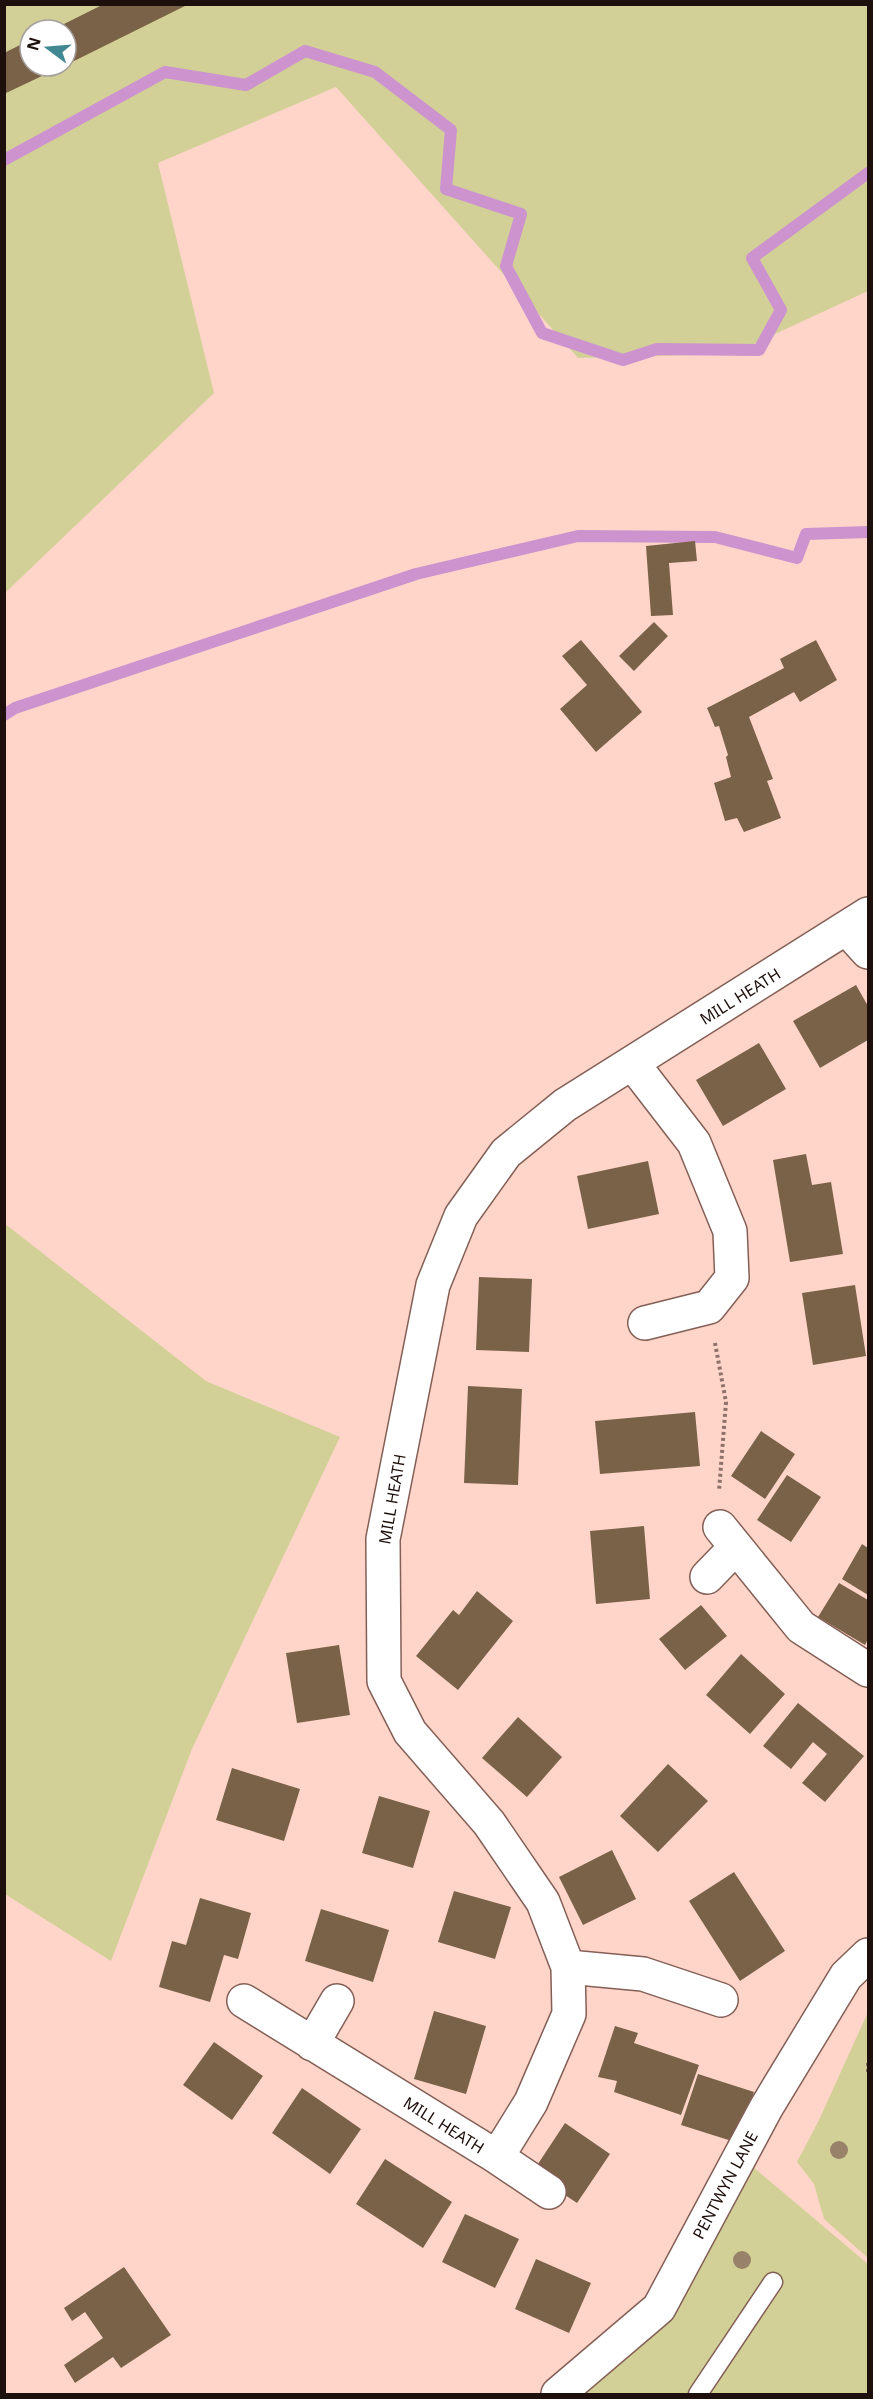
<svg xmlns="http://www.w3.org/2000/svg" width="873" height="2399" font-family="'Noto Sans',sans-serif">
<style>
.green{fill:#d3d097;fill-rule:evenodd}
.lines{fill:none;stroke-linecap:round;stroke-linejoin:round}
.stream{stroke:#cc93ce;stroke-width:12}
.building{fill:#7a6248}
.service-casing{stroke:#835f56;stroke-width:21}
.minor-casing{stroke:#835f56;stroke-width:36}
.path{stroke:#8e726a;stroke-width:4;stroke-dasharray:3 3;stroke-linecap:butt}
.service{stroke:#fff;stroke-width:18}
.minor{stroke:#fff;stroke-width:33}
.tree{fill:#98836a}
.labels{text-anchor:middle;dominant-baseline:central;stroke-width:6;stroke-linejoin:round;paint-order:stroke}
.street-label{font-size:16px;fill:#1d0f0b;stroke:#fff}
</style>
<rect width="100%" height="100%" fill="#ffd5ca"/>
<path class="green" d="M5,5h863v286l-136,63 -154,4 -242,-271 -178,76 56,230 -209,200zM30,30h36v36h-36z
M4,1223l202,158 134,56 -148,312 -81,212 -106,-67z
M868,2012v246l-44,-39 -10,-35 -17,-22 22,-42z
M740,2156l128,108v130h-310l101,-86z"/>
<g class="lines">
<path class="stream" d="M4,160l161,-88 81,13 59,-34 70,21 76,58 -5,59 75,25 -15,52 36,67 81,27 34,-11 102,1 22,-40 -29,-52 116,-85
M4,715l11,-7 401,-134 162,-38 137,1 82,21 9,-24 62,-2"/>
</g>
<path class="building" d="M104,4h85l-123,61v-35h-14z
M30,40v26h33l-59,28v-41z
M695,541l2,20 -28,2 4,52 -22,1 -5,-70z
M654,622l14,14 -34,35 -15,-15z
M581,640l61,72 -46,40 -36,-43 27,-24 -25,-29z
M816,640l21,40 -37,22 -6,-10 -45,25 24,62 -6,2 14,37 -37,14 -7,-14 -12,3 -11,-38 17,-6 -5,-20 2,-2 -9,-29 -4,1 -8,-19 77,-40 -4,-9z
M856,985l12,21v34l-48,28 -27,-47z
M759,1043l27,46 -63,37 -27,-46z
M806,1154l6,31 19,-3 12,72 -53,8 -17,-102z
M648,1161l11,53 -71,15 -11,-53z
M479,1277l53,2 -3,73 -53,-2z
M855,1285l11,71 -53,9 -11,-72z
M468,1386l54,3 -4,96 -54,-2z
M695,1412l5,54 -100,8 -5,-53z
M761,1431l34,23 -30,45 -34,-23z
M787,1475l34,22 -30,45 -34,-22z
M644,1526l6,73 -54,5 -6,-73z
M862,1544l6,4v47l-26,-16z
M839,1583l29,17v39l-3,6 -47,-28z
M477,1591l36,30 -55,69 -42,-34 37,-46 6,5z
M701,1605l26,31 -42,34 -26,-31z
M339,1645l11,70 -53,8 -11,-70z
M741,1654l44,40 -35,40 -44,-39z
M798,1703l66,53 -39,46 -23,-19 25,-29 -14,-12 -22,27 -28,-23z
M518,1717l44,40 -35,40 -45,-39z
M668,1764l40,37 -50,51 -38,-36z
M232,1768l68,21 -16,52 -68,-21z
M379,1796l51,15 -17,57 -51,-15z
M612,1850l24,49 -53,26 -24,-48z
M734,1872l51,79 -45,30 -51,-80z
M454,1891l57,16 -16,52 -57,-17z
M200,1898l51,15 -13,46 -14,-4 -14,47 -51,-15 13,-46 14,4z
M321,1909l68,21 -16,52 -68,-21z
M434,2011l52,15 -20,68 -52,-15z
M615,2026l23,7 -4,10 65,22 -18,50 -67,-23 3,-11 -19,-4z
M214,2042l49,34 -31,44 -49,-35z
M698,2074l56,18 -16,51 -57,-18z
M302,2088l59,41 -31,45 -58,-41z
M565,2123l45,31 -33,49 -45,-30z
M385,2159l67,43 -29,46 -67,-44z
M465,2214l54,25 -24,49 -53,-26z
M536,2259l55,24 -22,50 -54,-24z
M124,2267l47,68 -50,33 -8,-11 -38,26 -11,-18 39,-27 -18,-26 -13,9 -8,-13z"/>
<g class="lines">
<defs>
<path id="service" d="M698,2394l75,-112"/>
<path id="minor" d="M847,929l21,23
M633,1064l61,79 36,88 2,47 -23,29 -64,16
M720,1527l81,100 67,43
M707,1577l29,-30
M568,1967l75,7 78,26
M244,2001l253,156 34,-55 38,-88 -1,-47 -25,-65 -54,-79 -79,-91 -26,-51 -1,-142 50,-254 28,-69 45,-63 59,-48 303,-191
M312,2044l25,-43
M497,2157l52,35
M558,2394l101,-86 107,-200 80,-132 22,-21"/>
</defs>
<use href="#service" class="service-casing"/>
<use href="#minor" class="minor-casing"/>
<path class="path" d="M715,1343l11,59 -7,89
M868,2063v10"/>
<use href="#service" class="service"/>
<use href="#minor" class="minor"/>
</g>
<g class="tree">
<circle cx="839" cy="2150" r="9"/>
<circle cx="742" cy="2260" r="9"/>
</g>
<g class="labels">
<g class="street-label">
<text transform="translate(740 996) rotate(-32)">MILL HEATH</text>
<text transform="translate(392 1499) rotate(-80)">MILL HEATH</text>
<text transform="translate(444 2125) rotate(32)">MILL HEATH</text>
<text transform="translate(725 2185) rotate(-62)">PENTWYN LANE</text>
</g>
</g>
<rect width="873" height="2399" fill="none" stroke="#1d0f0b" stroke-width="12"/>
<g transform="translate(48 48) rotate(286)"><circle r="28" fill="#ffffff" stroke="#a59f9d" stroke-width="1.5"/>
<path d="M0-4.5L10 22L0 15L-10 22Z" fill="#428893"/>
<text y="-9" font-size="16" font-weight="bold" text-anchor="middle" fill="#1d0f0b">N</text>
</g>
</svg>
